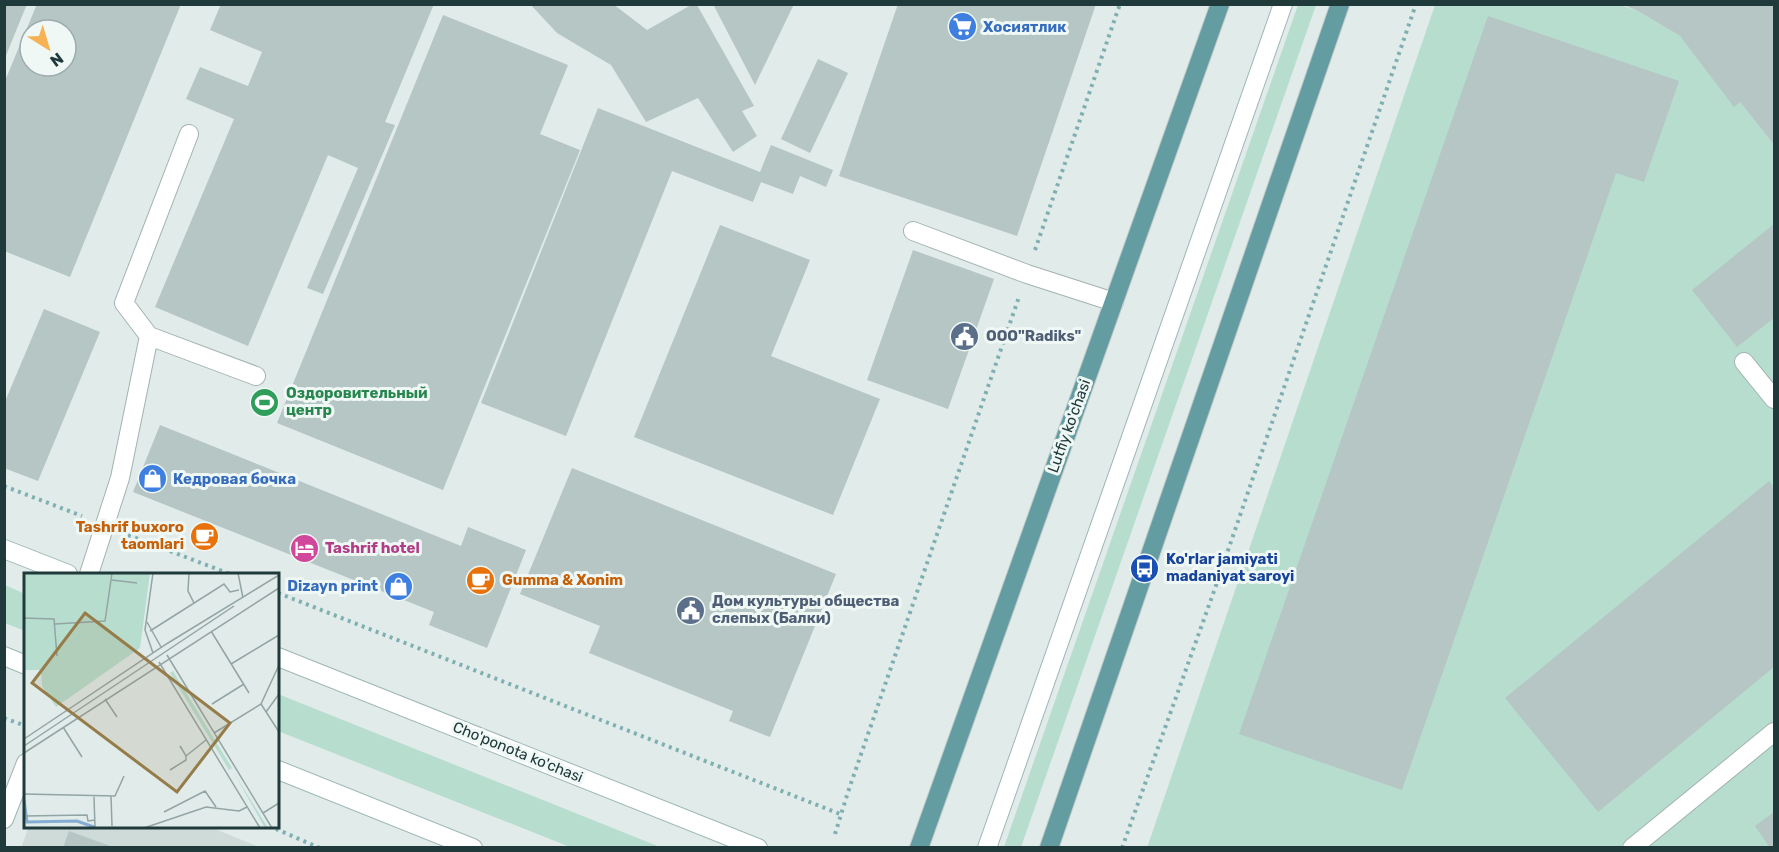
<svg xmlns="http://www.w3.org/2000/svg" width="1779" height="852" font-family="Rubik,sans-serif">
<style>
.built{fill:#cedbd9}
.green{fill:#b7ddce}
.building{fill:#b5c6c4;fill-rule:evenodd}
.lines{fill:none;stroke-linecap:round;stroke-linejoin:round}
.lane-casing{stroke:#a3b2b2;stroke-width:20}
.street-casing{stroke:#a3b2b2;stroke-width:20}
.secondary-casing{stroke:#9eb7b6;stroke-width:20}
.primary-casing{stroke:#c1c8c8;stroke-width:20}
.path{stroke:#7fafb0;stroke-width:4;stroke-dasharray:3 4.5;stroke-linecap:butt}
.lane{stroke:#fff;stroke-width:18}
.street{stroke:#fff;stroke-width:18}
.secondary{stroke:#fff;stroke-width:18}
.primary{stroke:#639da2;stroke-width:18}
.labels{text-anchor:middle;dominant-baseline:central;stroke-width:6;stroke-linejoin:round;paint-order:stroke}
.shop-label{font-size:15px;font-weight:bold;fill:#366cbe;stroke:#f0f8f6;text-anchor:start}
.service-label{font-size:15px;font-weight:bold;fill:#4e5e75;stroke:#f0f8f6;text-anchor:start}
.leisure-label{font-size:15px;font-weight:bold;fill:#27864d;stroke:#f0f8f6;text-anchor:start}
.street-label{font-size:15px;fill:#203a3c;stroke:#f0f8f6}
.food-label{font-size:15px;font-weight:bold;fill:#c56008;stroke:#f0f8f6;text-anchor:end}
.hotel-label{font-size:15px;font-weight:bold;fill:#b23c85;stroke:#f0f8f6;text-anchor:start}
.transit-label{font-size:15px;font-weight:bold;fill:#164399;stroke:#f0f8f6;text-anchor:start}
.inset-river{fill:none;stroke:#85acd2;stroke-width:3}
.inset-road{fill:none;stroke:#93a4a4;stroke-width:1.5}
.view{fill:#967c49;fill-opacity:0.15;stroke:#967c49;stroke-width:3}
.inset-edge{fill:none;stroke:#203a3c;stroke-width:3}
</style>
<rect width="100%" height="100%" fill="#e0ebea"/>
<path class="built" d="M29,826l181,1 49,20 -238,1z"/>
<path class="green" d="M1298,5h18l-295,842h-17z
M1435,5h184l17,5 44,26 60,66 34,43v702l-627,1z
M5,585l20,9v37l-20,-8z
M278,694l382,153h-90l-292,-116z"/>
<path class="building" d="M4,4h23l-22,54h-1z
M37,4h144l-111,273 -66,-26v-168zM30,30h36v36h-36z
M221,4h213l-49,118 10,3 -72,169 -16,-6 51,-120 -30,-13 -80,191 -93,-39 79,-188 -48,-20 14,-32 48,19 14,-34 -52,-22z
M530,4h83l34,26 44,-25h6l57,101 -12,5 15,25 -24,16 -35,-54 -52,24 -35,-57 -54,-32z
M713,4h81l-39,81z
M898,4h198l-79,232 -178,-60z
M1621,4h153v141l-34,-43 -6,5 -54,-71 -44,-26z
M443,15l125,50 -28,69 40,16 -137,340 -166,-67z
M1488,16l191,65 -35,101 -28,-9 -214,617 -163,-56z
M818,59l30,14 -38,80 -29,-14z
M598,108l162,64 11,-27 62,25 -7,17 -26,-11 -7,18 -32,-12 -8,20 -81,-31 -106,265 -85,-33z
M1774,224v94l-37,29 -45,-57z
M720,225l90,35 -39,96 109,43 -47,116 -199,-78z
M913,250l81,29 -46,130 -81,-29z
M44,309l56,23 -62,149 -34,-13v-64z
M160,425l301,121 7,-19 58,23 -39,98 -58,-23 5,-13 -301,-120z
M572,468l264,106 -66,163 -41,-16 4,-10 -144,-58 11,-27 -80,-32z
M1769,481l5,7v179l-176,145 -93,-114z
M1774,812v36h-4l-15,-22z
M69,831l44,16v1h-50z"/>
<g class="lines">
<defs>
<path id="lane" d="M913,231l114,43 87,28
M149,336l-25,-33 65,-169
M1744,362l30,37
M89,574l31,-96 29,-142 107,40
M1632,848l142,-116"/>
<path id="street" d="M4,819l22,-56"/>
<path id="secondary" d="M4,549l64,25
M4,656l22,9
M278,657l480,191
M278,770l195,78
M987,848l296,-844"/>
<path id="primary" d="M919,848l301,-844
M1049,848l291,-844"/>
</defs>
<use href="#lane" class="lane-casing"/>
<use href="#street" class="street-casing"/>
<use href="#secondary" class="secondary-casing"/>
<use href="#primary" class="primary-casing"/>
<path class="path" d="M1035,250l85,-246
M4,486l78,30
M128,535l102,39
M278,593l562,221
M4,718l22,8
M269,826l51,22
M835,834l13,-42 171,-495
M1122,848l91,-254 203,-590"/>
<use href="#lane" class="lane"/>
<use href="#street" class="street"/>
<use href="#secondary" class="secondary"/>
<use href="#primary" class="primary"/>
</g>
<defs>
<symbol id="supermarket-disc" viewBox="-11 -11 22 22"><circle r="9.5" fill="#3f7fe0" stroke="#f0f8f6"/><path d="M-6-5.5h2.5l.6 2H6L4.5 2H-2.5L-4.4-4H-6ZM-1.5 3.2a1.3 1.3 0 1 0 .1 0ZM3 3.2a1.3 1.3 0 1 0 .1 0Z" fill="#fff"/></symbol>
<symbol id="civic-disc" viewBox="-11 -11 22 22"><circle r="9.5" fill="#5c6f8a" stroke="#f0f8f6"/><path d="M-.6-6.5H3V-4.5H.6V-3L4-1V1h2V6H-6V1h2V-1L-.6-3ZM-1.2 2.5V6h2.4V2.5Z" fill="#fff"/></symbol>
<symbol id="stadium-disc" viewBox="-11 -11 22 22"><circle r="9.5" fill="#2e9e5b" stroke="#f0f8f6"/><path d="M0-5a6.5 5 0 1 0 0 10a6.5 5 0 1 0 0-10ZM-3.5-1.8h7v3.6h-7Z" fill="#fff"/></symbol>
<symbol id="shop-disc" viewBox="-11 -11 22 22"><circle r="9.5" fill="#3f7fe0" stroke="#f0f8f6"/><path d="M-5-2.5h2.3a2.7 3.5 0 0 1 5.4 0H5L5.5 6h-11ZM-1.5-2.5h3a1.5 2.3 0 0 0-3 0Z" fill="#fff"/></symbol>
<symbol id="cafe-disc" viewBox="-11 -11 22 22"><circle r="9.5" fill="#e8710a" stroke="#f0f8f6"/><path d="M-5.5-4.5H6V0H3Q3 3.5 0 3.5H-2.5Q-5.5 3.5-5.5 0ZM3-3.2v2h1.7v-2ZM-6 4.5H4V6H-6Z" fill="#fff"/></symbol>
<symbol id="hotel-disc" viewBox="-11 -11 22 22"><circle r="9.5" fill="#d1479c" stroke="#f0f8f6"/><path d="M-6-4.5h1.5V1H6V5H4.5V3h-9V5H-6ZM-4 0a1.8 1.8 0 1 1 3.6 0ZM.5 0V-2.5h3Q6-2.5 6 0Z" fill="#fff"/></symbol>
<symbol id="bus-disc" viewBox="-11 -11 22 22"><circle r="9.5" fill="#1a4fb4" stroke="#f0f8f6"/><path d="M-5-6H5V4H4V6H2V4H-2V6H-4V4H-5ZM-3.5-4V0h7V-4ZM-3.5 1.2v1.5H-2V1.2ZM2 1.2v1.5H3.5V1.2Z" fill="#fff"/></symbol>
</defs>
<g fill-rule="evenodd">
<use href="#supermarket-disc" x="946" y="10" width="33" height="33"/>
<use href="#civic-disc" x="948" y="320" width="33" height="33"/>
<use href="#stadium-disc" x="248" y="386" width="33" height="33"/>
<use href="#shop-disc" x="136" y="462" width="33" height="33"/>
<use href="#cafe-disc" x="188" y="520" width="33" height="33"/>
<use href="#hotel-disc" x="288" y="532" width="33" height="33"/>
<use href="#bus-disc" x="1128" y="552" width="33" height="33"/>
<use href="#cafe-disc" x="464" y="564" width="33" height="33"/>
<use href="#shop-disc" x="382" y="570" width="33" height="33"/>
<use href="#civic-disc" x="674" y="594" width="33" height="33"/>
</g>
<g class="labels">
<g class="shop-label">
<text x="983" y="27">Хосиятлик</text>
<text x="173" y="479">Кедровая бочка</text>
<text x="378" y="586" text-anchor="end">Dizayn print</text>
</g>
<g class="service-label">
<text x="986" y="336">OOO"Radiks"</text>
<text x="712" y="601">Дом культуры общества<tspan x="712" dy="17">слепых (Балки)</tspan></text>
</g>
<g class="leisure-label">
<text x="286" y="393">Оздоровительный<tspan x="286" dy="17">центр</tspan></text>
</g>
<g class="street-label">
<text transform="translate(1069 426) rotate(-70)">Lutfiy ko'chasi</text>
<text transform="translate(518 752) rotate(22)">Cho'ponota ko'chasi</text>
</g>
<g class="food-label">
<text x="184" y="527">Tashrif buxoro<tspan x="184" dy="17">taomlari</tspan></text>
<text x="502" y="580" text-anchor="start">Gumma &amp; Xonim</text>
</g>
<g class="hotel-label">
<text x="325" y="548">Tashrif hotel</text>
</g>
<g class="transit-label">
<text x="1166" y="559">Ko'rlar jamiyati<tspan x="1166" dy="17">madaniyat saroyi</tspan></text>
</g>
</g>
<g transform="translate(24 573)">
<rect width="255" height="255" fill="#e0ebea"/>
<path d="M0,0h126l-10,75 -84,59 -14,-21 -1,-16h-16zM149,98l59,97 -3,2 -59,-97zM210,200l34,55h-3z" fill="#b7ddce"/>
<path class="inset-river" d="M0,227l3,22 50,-1 17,6"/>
<path class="inset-road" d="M129,0l-8,57 8,23M165,0l-1,18 6,12M214,0l5,25M88,7l25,3M0,45l30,1 3,37M123,49l14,25M31,51l50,-3 7,-48M126,58l74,-47 6,8 9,-2M187,58l38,62M143,82l105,173M135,89l101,166M207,91l48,-29M81,126l12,18M188,131l32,-20M237,131l18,28M242,139l13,-18M39,154l19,30M190,160l47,-29 18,-39M0,166l144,-96 111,-68M0,173l210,-140M156,173l6,10 20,-16M0,180l255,-165M146,197l16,-10v-4M0,221l91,2 9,-20M70,223l1,32M87,223l1,30M140,239l41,-21 11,16M239,240l16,-10M0,243l63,-1 1,6 7,-1M120,255l62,-21 33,4 8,-4"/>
<path class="view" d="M61,40l145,110 -53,69 -145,-109z"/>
<rect width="255" height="255" class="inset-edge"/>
</g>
<rect width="1779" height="852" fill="none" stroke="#203a3c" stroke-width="12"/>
<g transform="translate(48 48) rotate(143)"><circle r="28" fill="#f0f8f6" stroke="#9dacac" stroke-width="1.5"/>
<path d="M0-4.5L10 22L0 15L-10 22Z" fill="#f6b253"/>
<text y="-9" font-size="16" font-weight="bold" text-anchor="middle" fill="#203a3c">N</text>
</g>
</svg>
